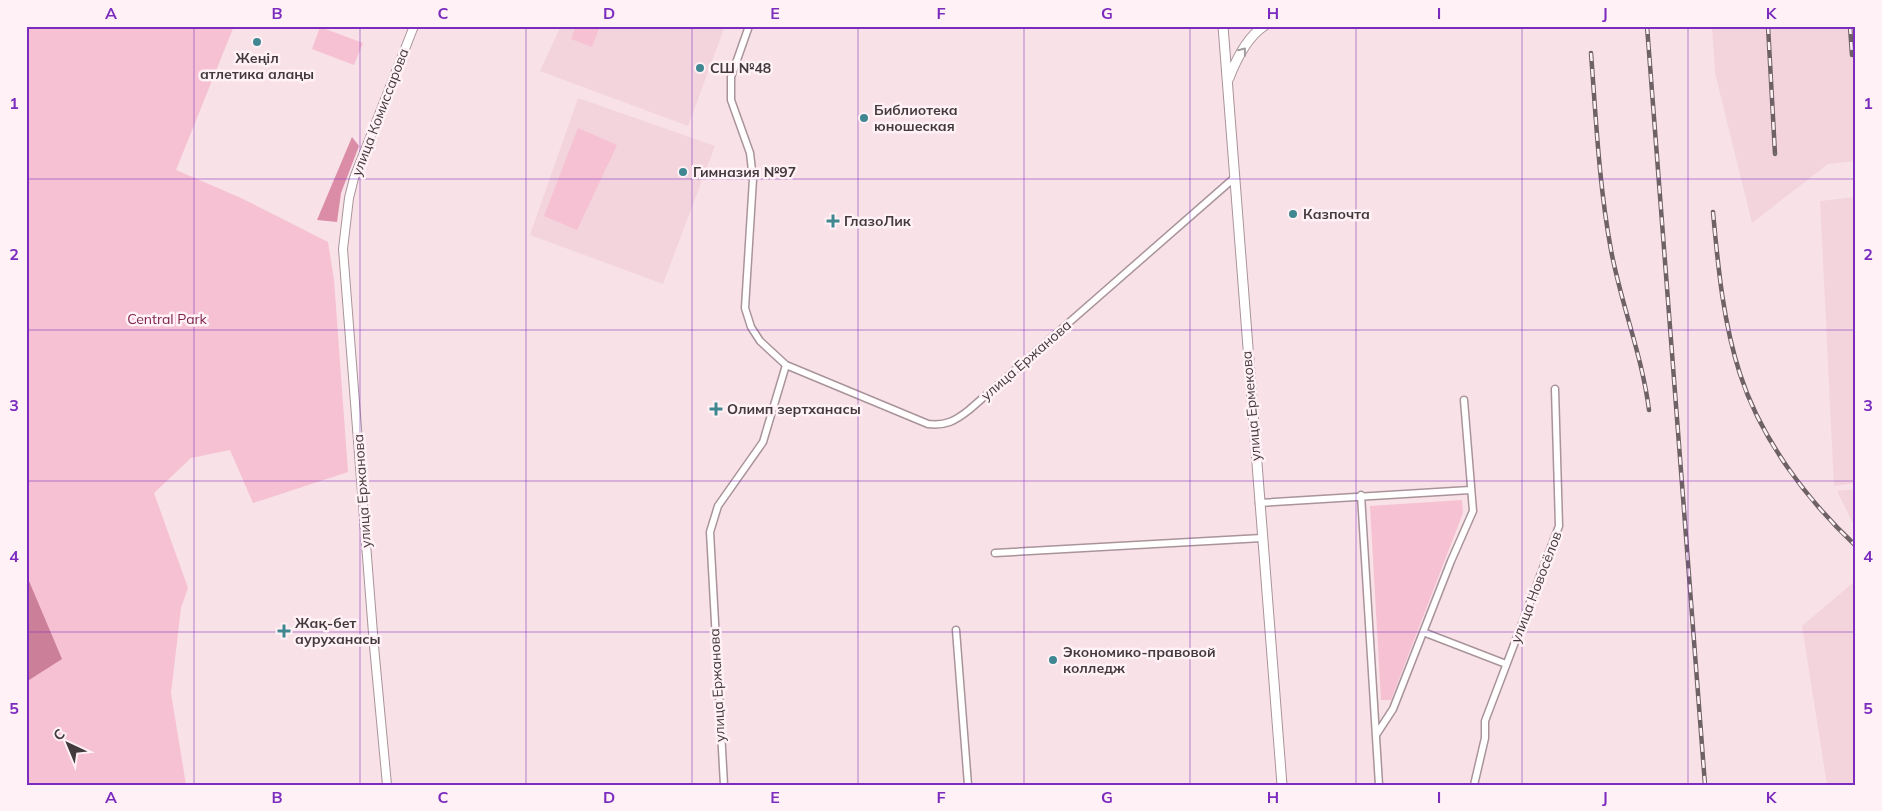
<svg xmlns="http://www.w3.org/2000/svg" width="1882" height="811" font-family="Mulish,sans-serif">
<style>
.built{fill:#f3d4dd}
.green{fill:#f6c1d2}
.forest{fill:#db8ca7}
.water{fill:#cc7f99}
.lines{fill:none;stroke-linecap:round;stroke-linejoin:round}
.minor-casing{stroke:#a9949a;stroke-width:9}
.tertiary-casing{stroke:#a9949a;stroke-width:10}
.secondary-casing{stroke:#a9949a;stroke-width:11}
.minor{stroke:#fff;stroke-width:6}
.tertiary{stroke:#fff;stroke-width:8}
.secondary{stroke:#fff;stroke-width:9}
.rail-casing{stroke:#6e6266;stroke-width:4.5}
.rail{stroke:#fff1f5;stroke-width:2.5;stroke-dasharray:8;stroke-linecap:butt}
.oneway{stroke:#a19c9e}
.grid{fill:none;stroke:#7b2cbf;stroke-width:1;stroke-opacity:0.55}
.poi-dot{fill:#418791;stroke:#fff1f5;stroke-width:2}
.labels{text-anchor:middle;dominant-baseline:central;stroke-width:5;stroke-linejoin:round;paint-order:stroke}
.poi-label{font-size:14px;font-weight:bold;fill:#433a3d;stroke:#fff1f5;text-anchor:start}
.street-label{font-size:14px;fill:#433a3d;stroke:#fff1f5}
.park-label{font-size:14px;fill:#80244c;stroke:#fff1f5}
.neatline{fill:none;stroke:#7b2cbf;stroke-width:2}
.grid-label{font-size:16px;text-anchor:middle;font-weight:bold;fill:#7b2cbf}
</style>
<rect width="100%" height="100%" fill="#f8e1e7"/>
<path class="built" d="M561,26h164l-37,100 -148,-55z
M1712,26h144v135l-28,3 -76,59 -37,-150z
M578,98l137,48 -52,138 -133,-49z
M1856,197v286l-22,3 -14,-285z
M1856,489v41l-19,-39z
M1856,580v205h-29l-25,-159z"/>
<path class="green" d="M26,26h208l-58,144 65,28 87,44 6,38 14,192 -95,31 -23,-53 -39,8 -37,35 34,95 -7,20 -10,85 15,92h-160z
M576,26h24l-8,21 -21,-8z
M320,27l43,16 -9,22 -42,-16z
M578,128l39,17 -40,85 -33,-14z
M1462,500l1,13 -72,187h-10l-11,-194z"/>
<path class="forest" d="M352,137l7,9 -18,47 -4,29 -20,-2z"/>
<path class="water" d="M26,574l36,85 -36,23z"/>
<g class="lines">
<defs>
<path id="minor" d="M749,26l-18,51v23l19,53 3,26 -8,129 6,19 9,14 26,24 142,59c18,2 27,-3 41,-14l264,-231
M1361,495l18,290
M1259,503l211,-13
M995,553l267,-15
M956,630l12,155
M1423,632l83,32
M1376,735l17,-26 58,-148 22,-50 -9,-111
M724,785l-14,-253 8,-26 45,-64 23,-77
M1474,785l11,-47v-17l74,-195 -4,-137"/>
<path id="tertiary" d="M387,785l-13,-139 -31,-397 6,-51 5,-20 60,-152"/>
<path id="secondary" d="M1223,26l59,759
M1229,78c7,-18 18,-41 35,-52"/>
</defs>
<use href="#minor" class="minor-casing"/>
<use href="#tertiary" class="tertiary-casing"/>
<use href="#secondary" class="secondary-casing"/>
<use href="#minor" class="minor"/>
<use href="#tertiary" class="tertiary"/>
<use href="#secondary" class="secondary"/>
<defs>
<path id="rail" d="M1647,26l58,759
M1768,26l7,128
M1850,26l2,29
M1591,53c5,66 8,132 20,197 10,54 31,105 38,160
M1713,212c5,54 10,110 27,162 21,65 66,125 116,172"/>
</defs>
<use href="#rail" class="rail-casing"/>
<use href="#rail" class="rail"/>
</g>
<defs><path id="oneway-chevron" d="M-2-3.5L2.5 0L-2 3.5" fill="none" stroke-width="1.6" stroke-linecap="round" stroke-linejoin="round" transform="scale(1.25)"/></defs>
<use class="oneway" href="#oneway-chevron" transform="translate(1243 51) rotate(-52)"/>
<path class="grid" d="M194,26v759M360,26v759M526,26v759M692,26v759M858,26v759M1024,26v759M1190,26v759M1356,26v759M1522,26v759M1688,26v759M26,179h1830M26,330h1830M26,481h1830M26,632h1830"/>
<g class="poi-dot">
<circle cx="257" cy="42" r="5"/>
<circle cx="700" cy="68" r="5"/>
<circle cx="864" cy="118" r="5"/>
<circle cx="683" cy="172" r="5"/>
<circle cx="1293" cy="214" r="5"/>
<path d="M830.5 213.5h5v5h5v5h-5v5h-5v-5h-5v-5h5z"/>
<path d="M713.5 401.5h5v5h5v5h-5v5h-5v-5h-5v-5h5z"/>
<path d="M281.5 623.5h5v5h5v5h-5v5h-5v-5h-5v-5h5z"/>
<circle cx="1053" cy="660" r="5"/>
</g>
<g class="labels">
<g class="poi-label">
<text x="257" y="58" text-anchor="middle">Жеңіл<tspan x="257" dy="16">атлетика алаңы</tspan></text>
<text x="710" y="68">СШ №48</text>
<text x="874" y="110">Библиотека<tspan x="874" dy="16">юношеская</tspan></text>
<text x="693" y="172">Гимназия №97</text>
<text x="1303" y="214">Казпочта</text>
<text x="844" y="221">ГлазоЛик</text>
<text x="727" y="409">Олимп зертханасы</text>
<text x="295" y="623">Жақ-бет<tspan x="295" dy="16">ауруханасы</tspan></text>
<text x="1063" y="652">Экономико-правовой<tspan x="1063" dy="16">колледж</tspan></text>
</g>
<g class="street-label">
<text transform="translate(380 112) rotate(-69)">улица Комиссарова</text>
<text transform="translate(1026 360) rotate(-41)">улица Ержанова</text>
<text transform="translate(1251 406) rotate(-95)">улица Ермекова</text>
<text transform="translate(362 491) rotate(-94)">улица Ержанова</text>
<text transform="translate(1536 587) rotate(-69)">улица Новосёлов</text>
<text transform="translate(717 685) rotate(-93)">улица Ержанова</text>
</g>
<g class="park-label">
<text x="167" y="319">Central Park</text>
</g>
</g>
<rect width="1882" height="811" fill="none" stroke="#fff1f5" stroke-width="55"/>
<g transform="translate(68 744) rotate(316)" stroke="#fff1f5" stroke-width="4" paint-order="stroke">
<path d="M0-4L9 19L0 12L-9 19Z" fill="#433a3d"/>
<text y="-8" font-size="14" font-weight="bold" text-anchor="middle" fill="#433a3d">С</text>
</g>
<rect x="28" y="28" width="1826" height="756" class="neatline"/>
<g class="grid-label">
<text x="111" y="19">A</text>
<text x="277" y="19">B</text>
<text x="443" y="19">C</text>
<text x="609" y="19">D</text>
<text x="775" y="19">E</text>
<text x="941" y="19">F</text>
<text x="1107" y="19">G</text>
<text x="1273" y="19">H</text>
<text x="1439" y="19">I</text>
<text x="1605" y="19">J</text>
<text x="1771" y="19">K</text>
<text x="14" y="109">1</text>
<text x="1868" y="109">1</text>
<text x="14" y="260">2</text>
<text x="1868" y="260">2</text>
<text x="14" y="411">3</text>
<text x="1868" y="411">3</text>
<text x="14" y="562">4</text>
<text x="1868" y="562">4</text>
<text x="14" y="714">5</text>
<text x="1868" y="714">5</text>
<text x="111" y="803">A</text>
<text x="277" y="803">B</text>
<text x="443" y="803">C</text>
<text x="609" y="803">D</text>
<text x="775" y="803">E</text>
<text x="941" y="803">F</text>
<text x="1107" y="803">G</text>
<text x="1273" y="803">H</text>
<text x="1439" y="803">I</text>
<text x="1605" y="803">J</text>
<text x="1771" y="803">K</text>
</g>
</svg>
